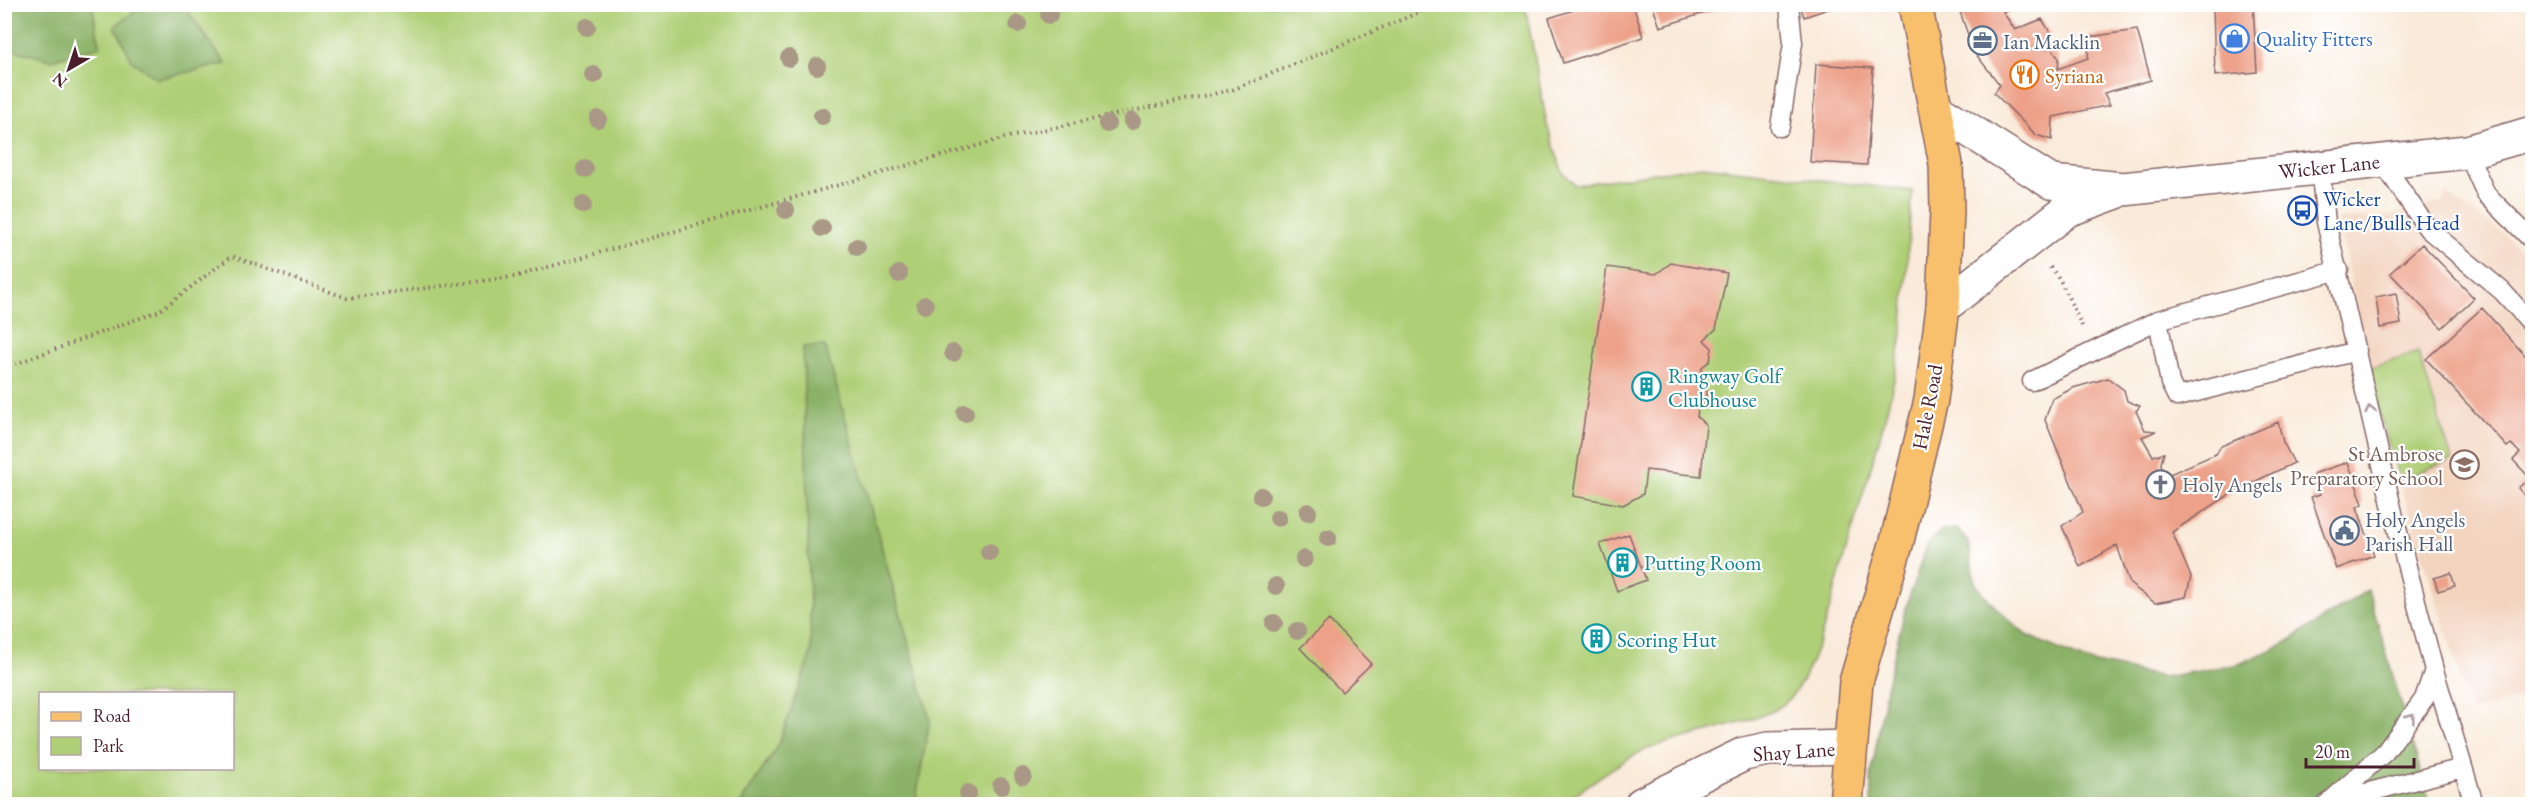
<svg xmlns="http://www.w3.org/2000/svg" width="2537" height="809" font-family="'EB Garamond',serif">
<style>
.built{fill:#f3d4bf}
.green{fill:#afcf76;stroke:#7c7750;stroke-width:1.5;fill-rule:evenodd}
.forest{fill:#8bb267;stroke:#6a6849;stroke-width:1.5}
.building{fill:#eda189}
.lines{fill:none;stroke-linecap:round;stroke-linejoin:round}
.service-casing{stroke:#876668;stroke-width:21}
.tertiary-casing{stroke:#876668;stroke-width:36}
.primary-casing{stroke:#876668;stroke-width:36}
.path{stroke:#876668;stroke-width:4;stroke-dasharray:1.5 4.5;stroke-linecap:butt}
.service{stroke:#fff;stroke-width:18}
.tertiary{stroke:#fff;stroke-width:33}
.primary{stroke:#f8bf6c;stroke-width:33}
.tree{fill:#a99886}
.oneway{stroke:#ae9aa0}
.labels{text-anchor:middle;dominant-baseline:central;stroke-width:4.5;stroke-linejoin:round;paint-order:stroke}
.shop-label{font-size:21px;fill:#366cbe;stroke:#fff;text-anchor:start}
.service-label{font-size:21px;fill:#4e5e75;stroke:#fff;text-anchor:start}
.food-label{font-size:21px;fill:#c56008;stroke:#fff;text-anchor:start}
.street-label{font-size:21px;fill:#4a1f2b;stroke:#fff}
.transit-label{font-size:21px;fill:#164399;stroke:#fff;text-anchor:start}
.culture-label{font-size:21px;fill:#0d838f;stroke:#fff;text-anchor:start}
.education-label{font-size:21px;fill:#785e54;stroke:#fff;text-anchor:end}
.worship-label{font-size:21px;fill:#5b616d;stroke:#fff;text-anchor:start}
</style>
<rect width="100%" height="100%" fill="#fff"/>
<filter id="ink" filterUnits="userSpaceOnUse"><feTurbulence type="fractalNoise" baseFrequency=".0167" numOctaves="2"/><feDisplacementMap in="SourceGraphic" scale="12" xChannelSelector="R" yChannelSelector="G"/><feConvolveMatrix kernelMatrix="1 2 1 2 8 2 1 2 1" color-interpolation-filters="sRGB"/></filter>
<filter id="wash" filterUnits="userSpaceOnUse"><feTurbulence type="fractalNoise" baseFrequency=".008" numOctaves="4" result="noise"/><feDisplacementMap in="SourceGraphic" scale="24" xChannelSelector="R" yChannelSelector="G"/><feGaussianBlur stdDeviation="1.35" result="paint"/><feColorMatrix in="noise" values="0 0 0 0 0 0 0 0 0 0 0 0 0 0 0 0 0 1.4 0 .05"/><feComposite in="paint" operator="in"/></filter>
<g filter="url(#wash)">
<rect width="100%" height="100%" fill="#f9ead9"/>
<path class="built" d="M2447,194l60,42 25,28v431l-61,17 -81,-262 -21,-81 -31,-150 41,-1 62,-16z"/>
<path class="green" d="M5,5h1520l22,120 15,46 13,14 127,-19 211,25c-7,49 -5,99 -12,149 -10,70 -34,139 -54,207 -12,40 -31,128 -61,155 -25,23 -107,33 -141,48 -26,11 -60,38 -84,54h-1556zM40,694h192v74h-192z
M2418,352l34,108 -52,19 -19,-58 -12,-52z"/>
<path class="forest" d="M4,5h88l8,41 -49,14 -46,-12z
M143,5h40l43,59 -69,15 -25,-18 -17,-35z
M825,346l105,373 -15,85h-175l38,-58 33,-93 -8,-306z
M1957,529l11,13 7,41 21,25 30,27 60,26 77,16 74,-12 47,-21 84,-54 62,214h-559v-28l15,-88 19,-78 21,-64 16,-16z"/>
<g id="blocks">
<path class="building" d="M1592,4h41l10,33 -80,26 -14,-45z
M1652,4h78v1l-70,22z
M1800,4h40v1l-36,12z
M1963,4h64l-24,8 12,18 27,-11 9,15 -15,16 16,-2 7,10 -1,11 30,-11 1,-21 48,-7 14,50 -47,13 6,12 -57,12 -1,23 -16,-5 -42,-42 6,-8 -26,-33 -16,-46z
M2213,5h40l4,67 -42,4z
M1816,64l57,4 -6,97 -57,-3z
M2422,244l52,54 -32,30 -52,-55z
M1671,263l56,10 -11,56 -12,11 8,8 -2,13 -8,6 -1,17 6,7 -3,15 -6,3 -1,8 9,8 -5,51 -55,-6 -3,24 -20,11 -50,-9 34,-229 49,7z
M2396,293l5,31 -21,4 -4,-31z
M2482,308l50,55 -1,140 -13,-15 12,-10 -17,-18 7,-7 -9,-9 -4,3 -81,-88z
M2108,378l16,12 3,11 13,5 -4,5 9,19 11,1 -14,6 11,19 11,-3 -3,10 2,14 53,-23 5,-8 57,-24 5,20 11,21 -59,28 -63,41 19,45 -5,20 -31,6 -25,-19 -13,-39 -37,22 -18,-41 21,-14 -38,-92 7,-21 21,-11z
M2348,462l15,42 -6,3 17,48 -38,14 -25,-72 9,-3 -7,-20z
M1629,534l17,46 -29,11 -17,-47z
M2451,573l4,13 -17,5 -4,-13z
M1329,620l42,44 -29,28 -42,-44z
M1598,627l9,8 -13,16 -9,-7z"/>
</g>
</g>
<g filter="url(#ink)">
<use href="#blocks" fill-opacity="0" stroke="#876668" stroke-width="1.5"/>
<g class="lines">
<defs>
<path id="service" d="M1780,127l13,-84 -4,-39
M2467,152l19,42 46,46
M2381,160l47,69 74,62 30,33
M2320,167l6,55 68,295 40,153 -10,29 -39,53 -58,52
M2158,320l12,63 7,14 180,-46
M2032,381l126,-61 181,-50
M2434,670l40,134
M2334,801l129,-33"/>
<path id="tertiary" d="M1936,109l115,73 72,7 344,-37 65,-19
M1943,307l124,-97 49,-18
M1642,804l102,-50 24,-5 81,-2"/>
<path id="primary" d="M1846,804l10,-122 41,-141 34,-141 12,-93 4,-97 -1,-46 -31,-160"/>
</defs>
<use href="#service" class="service-casing"/>
<use href="#tertiary" class="tertiary-casing"/>
<use href="#primary" class="primary-casing"/>
<path class="path" d="M2050,267l9,11 23,48
M4,368l155,-57 73,-55 115,42 166,-21 492,-139 227,-48 207,-86"/>
<use href="#service" class="service"/>
<use href="#tertiary" class="tertiary"/>
<use href="#primary" class="primary"/>
</g>
<g class="tree">
<circle cx="1049" cy="15" r="9"/>
<circle cx="1018" cy="24" r="9"/>
<circle cx="587" cy="27" r="9"/>
<circle cx="789" cy="58" r="9"/>
<circle cx="817" cy="66" r="9"/>
<circle cx="594" cy="75" r="9"/>
<circle cx="822" cy="116" r="9"/>
<circle cx="598" cy="119" r="9"/>
<circle cx="1132" cy="121" r="9"/>
<circle cx="1107" cy="124" r="9"/>
<circle cx="585" cy="169" r="9"/>
<circle cx="583" cy="205" r="9"/>
<circle cx="786" cy="210" r="9"/>
<circle cx="822" cy="228" r="9"/>
<circle cx="857" cy="247" r="9"/>
<circle cx="899" cy="274" r="9"/>
<circle cx="925" cy="305" r="9"/>
<circle cx="953" cy="353" r="9"/>
<circle cx="965" cy="413" r="9"/>
<circle cx="1261" cy="496" r="9"/>
<circle cx="1308" cy="512" r="9"/>
<circle cx="1278" cy="518" r="9"/>
<circle cx="1328" cy="538" r="9"/>
<circle cx="989" cy="552" r="9"/>
<circle cx="1304" cy="559" r="9"/>
<circle cx="1276" cy="586" r="9"/>
<circle cx="1274" cy="623" r="9"/>
<circle cx="1297" cy="631" r="9"/>
<circle cx="1023" cy="776" r="9"/>
<circle cx="1001" cy="786" r="9"/>
<circle cx="968" cy="793" r="9"/>
</g>
<defs><path id="oneway-chevron" d="M-2-3.5L2.5 0L-2 3.5" fill="none" stroke-width="1.6" stroke-linecap="round" stroke-linejoin="round" transform="scale(1.5)"/></defs>
<g class="oneway">
<use href="#oneway-chevron" transform="translate(2370 410) rotate(-103)"/>
<use href="#oneway-chevron" transform="translate(2411 717) rotate(-53)"/>
</g>
</g>
<defs>
<symbol id="shop-ring" viewBox="-11 -11 22 22"><circle r="9.5" fill="#fff" stroke="#3f7fe0" stroke-width="1.5"/><path d="M-5-2.5h2.3a2.7 3.5 0 0 1 5.4 0H5L5.5 6h-11ZM-1.5-2.5h3a1.5 2.3 0 0 0-3 0Z" fill="#3f7fe0"/></symbol>
<symbol id="office-ring" viewBox="-11 -11 22 22"><circle r="9.5" fill="#fff" stroke="#5c6f8a" stroke-width="1.5"/><path d="M-6-3h4V-5.5h4V-3h4V5H-6ZM-1-4.5V-3h2v-1.5ZM-6 0V1H6V0Z" fill="#5c6f8a"/></symbol>
<symbol id="restaurant-ring" viewBox="-11 -11 22 22"><circle r="9.5" fill="#fff" stroke="#e8710a" stroke-width="1.5"/><path d="M-5-6h1v4h1v-4h1v4h1v-4h1v5L-1.5 .5V6h-2V.5L-5-1ZM5-6V6H3V1.5H1.5Q1.5-4 5-6Z" fill="#e8710a"/></symbol>
<symbol id="bus-ring" viewBox="-11 -11 22 22"><circle r="9.5" fill="#fff" stroke="#1a4fb4" stroke-width="1.5"/><path d="M-5-6H5V4H4V6H2V4H-2V6H-4V4H-5ZM-3.5-4V0h7V-4ZM-3.5 1.2v1.5H-2V1.2ZM2 1.2v1.5H3.5V1.2Z" fill="#1a4fb4"/></symbol>
<symbol id="building-ring" viewBox="-11 -11 22 22"><circle r="9.5" fill="#fff" stroke="#0f9aa8" stroke-width="1.5"/><path d="M-4-6H4V6H1V3H-1V6H-4ZM-2.5-4.3h1.7v1.8h-1.7ZM.8-4.3h1.7v1.8H.8ZM-2.5-1h1.7V.8h-1.7ZM.8-1h1.7V.8H.8Z" fill="#0f9aa8"/></symbol>
<symbol id="school-ring" viewBox="-11 -11 22 22"><circle r="9.5" fill="#fff" stroke="#8d6e63" stroke-width="1.5"/><path d="M0-5L7-2L0 1L-7-2ZM-4 1L0 2.5L4 1V4Q0 6-4 4Z" fill="#8d6e63"/></symbol>
<symbol id="church-ring" viewBox="-11 -11 22 22"><circle r="9.5" fill="#fff" stroke="#6b7280" stroke-width="1.5"/><path d="M-1.2-6h2.4v3.5h3.3v2.4h-3.3V6h-2.4V-.1h-3.3v-2.4h3.3Z" fill="#6b7280"/></symbol>
<symbol id="civic-ring" viewBox="-11 -11 22 22"><circle r="9.5" fill="#fff" stroke="#5c6f8a" stroke-width="1.5"/><path d="M-.6-6.5H3V-4.5H.6V-3L4-1V1h2V6H-6V1h2V-1L-.6-3ZM-1.2 2.5V6h2.4V2.5Z" fill="#5c6f8a"/></symbol>
</defs>
<g fill-rule="evenodd">
<use href="#shop-ring" x="2218" y="22" width="33" height="33"/>
<use href="#office-ring" x="1966" y="24" width="33" height="33"/>
<use href="#restaurant-ring" x="2008" y="58" width="33" height="33"/>
<use href="#bus-ring" x="2286" y="194" width="33" height="33"/>
<use href="#building-ring" x="1630" y="370" width="33" height="33"/>
<use href="#school-ring" x="2448" y="448" width="33" height="33"/>
<use href="#church-ring" x="2144" y="468" width="33" height="33"/>
<use href="#civic-ring" x="2328" y="514" width="33" height="33"/>
<use href="#building-ring" x="1606" y="546" width="33" height="33"/>
<use href="#building-ring" x="1580" y="622" width="33" height="33"/>
</g>
<g class="labels">
<g class="shop-label">
<text x="2256" y="38">Quality Fitters</text>
</g>
<g class="service-label">
<text x="2003" y="41">Ian Macklin</text>
<text x="2365" y="519">Holy Angels<tspan x="2365" dy="24">Parish Hall</tspan></text>
</g>
<g class="food-label">
<text x="2045" y="75">Syriana</text>
</g>
<g class="street-label">
<text transform="translate(2329 166) rotate(-6)">Wicker Lane</text>
<text transform="translate(1927 407) rotate(-79)">Hale Road</text>
<text transform="translate(1794 751) rotate(-4)">Shay Lane</text>
</g>
<g class="transit-label">
<text x="2323" y="198">Wicker<tspan x="2323" dy="24">Lane/Bulls Head</tspan></text>
</g>
<g class="culture-label">
<text x="1668" y="375">Ringway Golf<tspan x="1668" dy="24">Clubhouse</tspan></text>
<text x="1644" y="562">Putting Room</text>
<text x="1617" y="639">Scoring Hut</text>
</g>
<g class="education-label">
<text x="2443" y="453">St Ambrose<tspan x="2443" dy="24">Preparatory School</tspan></text>
</g>
<g class="worship-label">
<text x="2182" y="484">Holy Angels</text>
</g>
</g>
<rect width="2537" height="809" fill="none" stroke="#fff" stroke-width="24"/>
<rect x="39" y="692" width="195" height="78" fill="#ffffff" stroke="#b7a5aa" stroke-width="1.5"/>
<rect x="51" y="712" width="30" height="9" fill="#f8bf6c" stroke="#b7a5aa" stroke-width="1.5"/>
<text x="93" y="722" font-size="18" fill="#4a1f2b">Road</text>
<rect x="51" y="737" width="30" height="18" fill="#afcf76" stroke="#b7a5aa" stroke-width="1.5"/>
<text x="93" y="752" font-size="18" fill="#4a1f2b">Park</text>
<g transform="translate(69 69) rotate(219)" stroke="#ffffff" stroke-width="4.5" paint-order="stroke">
<path d="M0-4.5L10 22L0 15L-10 22Z" fill="#4a1f2b"/>
<text y="-9" font-size="16" font-weight="bold" text-anchor="middle" fill="#4a1f2b">N</text>
</g>
<path d="M2306 758v9h108v-9" fill="none" stroke="#4a1f2b" stroke-width="3"/>
<text x="2315" y="758" font-size="18" fill="#4a1f2b" stroke="#ffffff" stroke-width="4.5" paint-order="stroke">20 m</text>
</svg>
